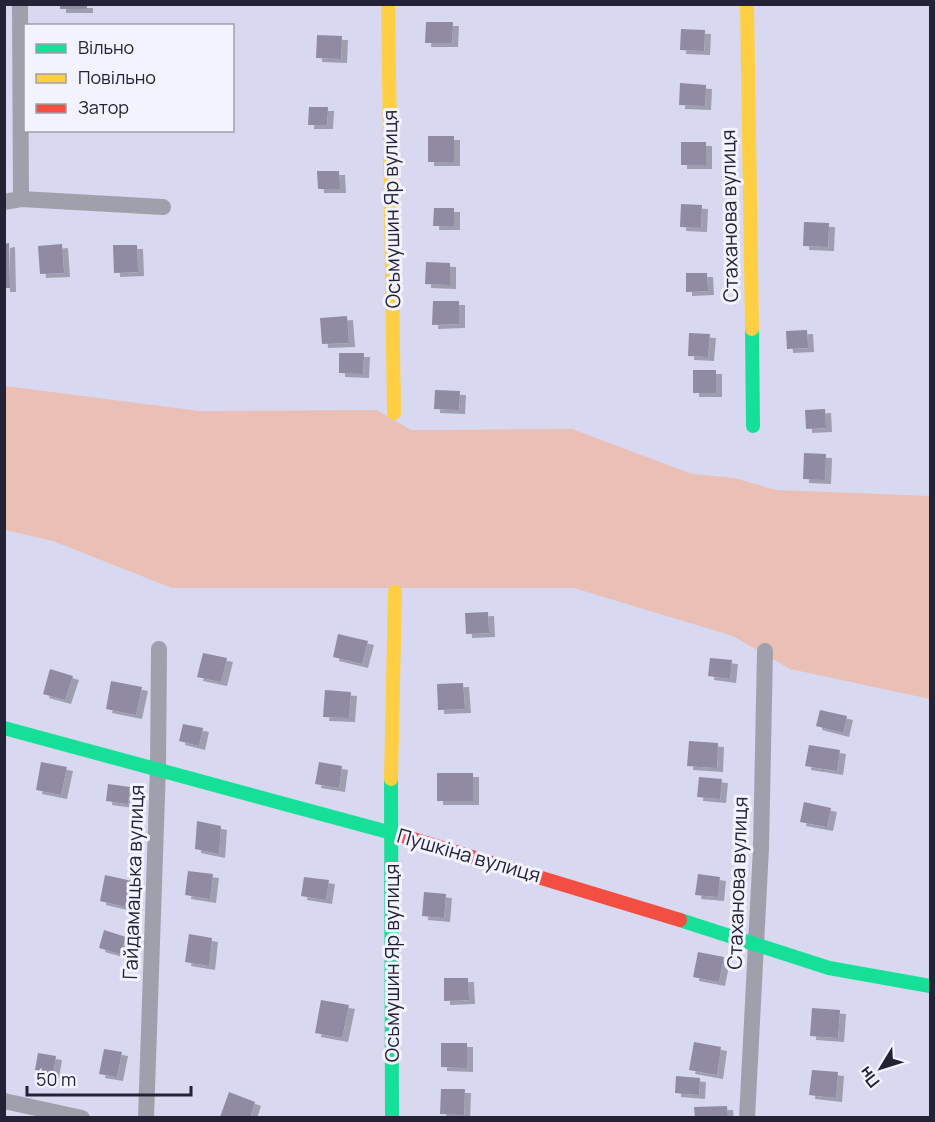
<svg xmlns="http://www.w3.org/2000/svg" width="935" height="1122" font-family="Manrope,sans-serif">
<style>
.green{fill:#eabfb6}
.building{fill:#918aa3;filter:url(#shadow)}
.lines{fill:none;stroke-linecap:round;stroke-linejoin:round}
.street{stroke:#a0a0ad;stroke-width:16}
.fast{stroke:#16e098;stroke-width:14}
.slow{stroke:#ffcf43;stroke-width:14}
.jam{stroke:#f24e42;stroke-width:14}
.labels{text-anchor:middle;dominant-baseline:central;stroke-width:6;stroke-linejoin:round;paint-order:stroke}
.street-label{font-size:20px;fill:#232236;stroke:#f2f3fe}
</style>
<defs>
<filter id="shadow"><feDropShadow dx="6" dy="4" stdDeviation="0" flood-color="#0004"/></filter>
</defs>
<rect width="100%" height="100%" fill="#d8d8f0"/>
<path class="green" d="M5,386l194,25 178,-1 34,20 161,-1 120,45 42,4 42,12 154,6v203l-140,-30 -57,-33 -159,-48h-402l-119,-47 -48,-11z"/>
<path class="building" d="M60,4h27v5h-27z
M426,22h27l-1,21h-27z
M681,29l24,1 -1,21 -24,-1z
M317,35l25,1 -1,23 -25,-1z
M680,83l26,2 -1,21 -26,-1z
M309,107h19l-1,18h-19z
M428,136h26v26h-26z
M681,142h25v23h-25z
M317,171h22l1,18h-22z
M681,204l21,1 -1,23 -21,-1z
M434,208h20v18h-21z
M804,222l25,1 -1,24 -25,-1z
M9,243l1,45h-6v-44z
M62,244l2,29 -24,1 -2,-28z
M113,245h24l1,27 -24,1z
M426,262l24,1v22l-25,-1z
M686,273h21l1,18 -22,1z
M433,301h26v23l-27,1z
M347,316l2,27 -27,1 -2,-26z
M807,330l1,18 -21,1 -1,-18z
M689,333l21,1 -2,23 -20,-1z
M339,353h25l-1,21 -24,-1z
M693,370h23v23h-23z
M435,390l25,1 -1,19 -25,-1z
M825,409l1,19 -20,1 -1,-19z
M804,453l22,1 -1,26 -22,-1z
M488,612l1,21 -23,1 -1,-21z
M338,634l30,7 -6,23 -29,-7z
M203,653l24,5 -6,24 -24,-5z
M710,658l22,2 -2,19 -22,-3z
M50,669l23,7 -8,24 -22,-6z
M111,681l31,6 -6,28 -30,-6z
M463,683l2,26 -27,1 -1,-26z
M325,690l26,2 -2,26 -26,-1z
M820,710l27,6 -4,17 -27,-7z
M183,724l20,4 -4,18 -20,-5z
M689,741l29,2 -1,25 -30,-2z
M809,745l31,5 -3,21 -32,-5z
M41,762l26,5 -6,28 -25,-5z
M319,762l23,4 -3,22 -24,-4z
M437,773h36v28h-36z
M699,777l23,2 -2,20 -23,-2z
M108,784l22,3 -2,17 -22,-3z
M804,802l27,6 -4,19 -27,-5z
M197,821l24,5 -2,28 -24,-5z
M188,871l25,3 -3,25 -25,-4z
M698,874l22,3 -2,20 -23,-2z
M105,875l27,6 -6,26 -26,-6z
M304,877l25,3 -3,20 -25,-4z
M424,892l22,2 -2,24 -22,-2z
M104,930l22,7 -6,17 -21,-6z
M189,934l23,4 -3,28 -24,-4z
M698,952l26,5 -5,25 -26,-5z
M444,978h24l1,22 -25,1z
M321,1000l28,5 -7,33 -27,-5z
M812,1008l28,2 -2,28 -28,-2z
M694,1042l27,5 -4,28 -28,-5z
M441,1043h26v25l-26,-1z
M104,1049l18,3 -5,25 -18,-3z
M38,1053l18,3 -3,18 -18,-4z
M812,1070l26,2 -2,26 -27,-3z
M676,1076l24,2 -1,17 -24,-2z
M441,1089h24l-1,26 -24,-1z
M229,1092l26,10 -5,16 -30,-1z
M727,1106l1,12h-33l-1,-11z"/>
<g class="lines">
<path class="street" d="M20,4l1,195
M4,202l17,-3 142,8
M4,1101l78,17
M146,1118l12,-350 1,-119
M747,1118l14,-270 4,-197"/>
<path class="fast" d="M752,329l1,97
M4,728l399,108
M391,779l1,339
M680,920l149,48 101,18"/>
<path class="slow" d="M388,4l6,409
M747,4l5,325
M391,779l4,-187"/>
<path class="jam" d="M403,836l277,84"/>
</g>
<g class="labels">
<g class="street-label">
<text transform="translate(391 209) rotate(-91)">Осьмушин Яр вулиця</text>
<text transform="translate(729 216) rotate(-91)">Стаханова вулиця</text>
<text transform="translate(469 855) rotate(16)">Пушкіна вулиця</text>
<text transform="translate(133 882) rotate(-88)">Гайдамацька вулиця</text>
<text transform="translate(737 883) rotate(-88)">Стаханова вулиця</text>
<text transform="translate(391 963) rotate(-90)">Осьмушин Яр вулиця</text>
</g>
</g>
<rect width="935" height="1122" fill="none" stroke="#232236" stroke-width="12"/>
<rect x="24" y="24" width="210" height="108" fill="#f2f3fe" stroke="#9f9fae" stroke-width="1.5"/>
<rect x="36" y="44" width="30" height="9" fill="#16e098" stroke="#9f9fae" stroke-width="1.5"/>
<text x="78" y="54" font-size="18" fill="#232236">Вільно</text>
<rect x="36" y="74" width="30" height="9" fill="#ffcf43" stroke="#9f9fae" stroke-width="1.5"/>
<text x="78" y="84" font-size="18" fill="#232236">Повільно</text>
<rect x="36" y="104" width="30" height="9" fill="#f24e42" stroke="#9f9fae" stroke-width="1.5"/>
<text x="78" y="114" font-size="18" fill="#232236">Затор</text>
<g transform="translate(881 1068) rotate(232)" stroke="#f2f3fe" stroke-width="4.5" paint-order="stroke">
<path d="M0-4.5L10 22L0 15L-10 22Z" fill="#232236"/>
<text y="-9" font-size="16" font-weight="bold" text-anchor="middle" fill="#232236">Пн</text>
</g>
<path d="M27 1086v9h164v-9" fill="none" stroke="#232236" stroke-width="3"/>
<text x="36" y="1086" font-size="18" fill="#232236" stroke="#f2f3fe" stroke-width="4.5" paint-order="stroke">50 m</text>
</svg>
